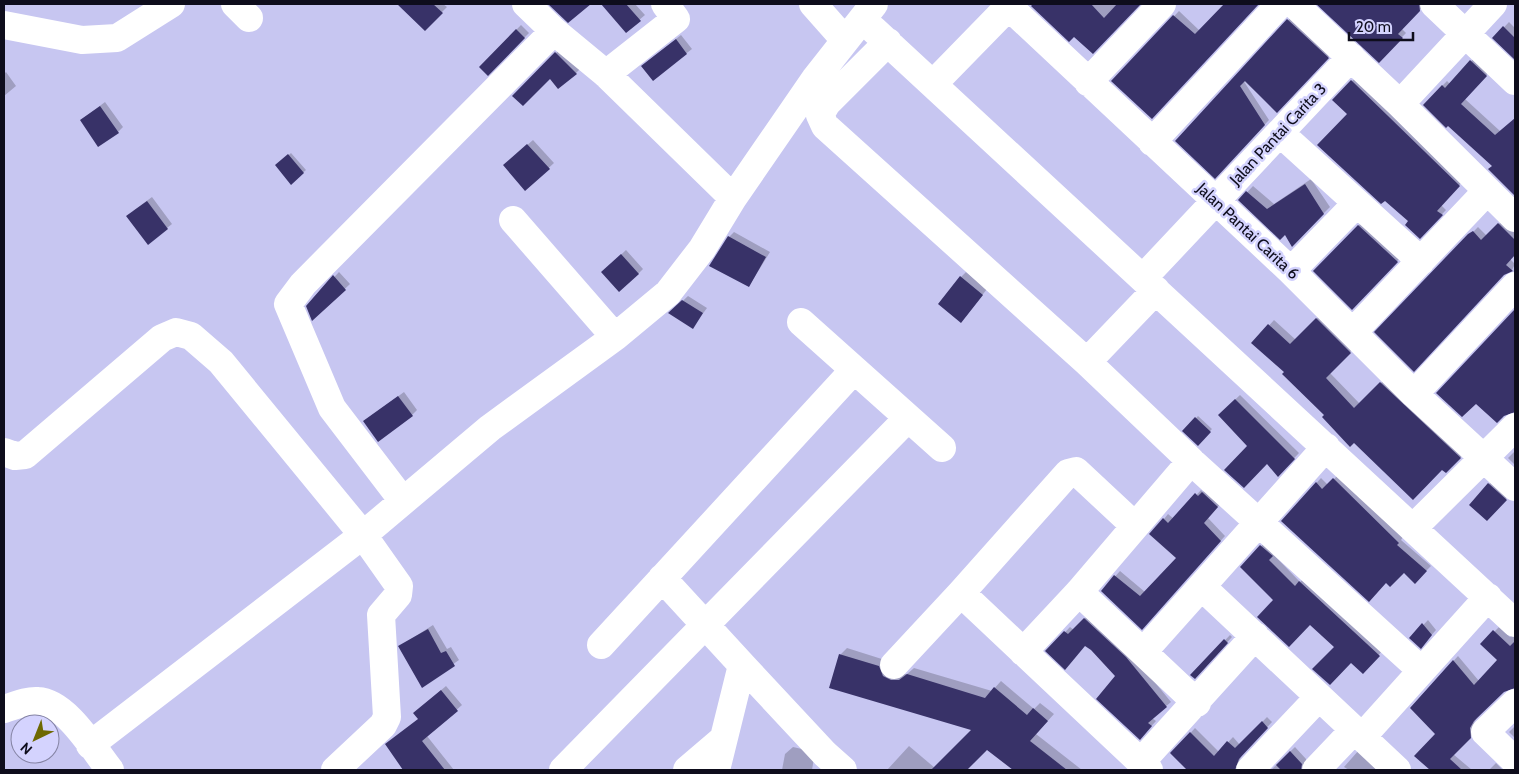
<svg xmlns="http://www.w3.org/2000/svg" width="1519" height="774" font-family="Cabin,sans-serif">
<style>
.shadow{fill:#0003}
.building{fill:#383268}
.lines{fill:none;stroke-linecap:round;stroke-linejoin:round}
.minor{stroke:#fff;stroke-width:28}
.labels{text-anchor:middle;dominant-baseline:central;stroke-width:5;stroke-linejoin:round;paint-order:stroke}
.street-label{font-size:16px;fill:#0e0d1c;stroke:#d4d3fe}
</style>
<rect width="100%" height="100%" fill="#c7c6f1"/>
<path class="shadow" d="M399,4h44l4,3 -22,22z
M602,4h33l10,11 -19,16z
M1035,4h104l-46,48 -19,-17 -41,-29z
M1226,4h32l-106,113 -39,-36 66,-70 21,20z
M1318,4h106v1l-22,24 4,4 -27,28z
M1293,15l39,38 -55,58 -34,-31 26,40 -54,57 -39,-36z
M1509,22l6,6v30l-21,-20z
M521,25l8,8 -41,41 -8,-7z
M681,35l11,14 -39,30 -5,-18z
M561,48l20,20 -5,5 -26,4 -36,19z
M1476,56l15,14 -26,29 35,32 15,-12v75l-25,-25 3,-3 -51,-80 5,-5 3,3z
M6,72l10,14 -12,10v-22z
M1357,76l106,105 -22,24 5,5 -26,27 -71,-123 -15,-14z
M105,102l18,25 -5,5 -37,-12z
M533,140l21,23 -28,26 -17,-28z
M291,153l15,17 -15,13 -14,-17z
M1311,179l19,28 -38,38 -7,-11 -45,-34 13,-14 21,18z
M152,197l20,27 -5,4 -34,-17z
M1504,219l11,12v23l-5,5 5,5 -3,6 -136,62 102,-105 9,9z
M1363,221l39,35 -50,52 -37,-37z
M734,232l36,20 -21,34 -20,-49z
M626,250l17,19 -5,5 -30,-7z
M339,272l11,12 -37,35 -6,-13z
M966,272l21,17 -21,27 -5,-39z
M688,296l19,12 -14,19 -23,-14z
M1515,310v98l-2,3 -75,-18z
M1321,314l34,33 -25,26 30,31 26,-26 79,75 -19,19 -120,-58 -40,-42 -33,-29 21,-23 22,20z
M404,392l13,18 -5,5 -42,2z
M1240,395l59,58 -16,17 -16,-7 -48,-48z
M1198,416l14,13 -14,15 -14,-13z
M1515,451v14l-7,-7z
M1339,474l64,63 -2,3 30,26 -16,16 -11,-10 -122,-51 39,-43 7,7z
M1494,479l16,15 -18,21 -3,-31z
M1207,488l15,14 -14,16 17,18 -79,87 -44,-32 18,-20 25,21 32,-34 -13,-39 4,-5 6,5 27,-29 2,2z
M1266,541l11,10 -4,3 27,28 5,-5 78,73 -15,17 -32,-20 -26,-23 -35,-24 -33,-33z
M1089,614l42,39 40,49 -19,16 4,3 -11,12 -29,-57 -24,-27 -6,-4 -39,6 23,-24 4,3z
M1428,620l8,10 -15,17 -10,-9z
M433,625l14,24 4,-2 8,13 -37,26 -22,-40z
M1499,627l11,10 5,-4v54l-11,3 -26,25 -4,8 1,9 -22,22 19,16h-41l-15,-15 21,-21 -26,-27 47,-51 21,25 20,-21 -17,-16z
M1230,635l2,2 -33,36 -7,2z
M847,648l38,12 12,14h10l7,-6 78,23 9,-10 33,28 6,-6 14,11 -18,20 46,36h-67l-28,-22 -22,22h-78l22,-24 26,22 38,-39 -133,-74z
M446,686l16,19 -35,31 27,34h-48l-19,-26 32,-25 1,-11z
M1267,717l5,5 -29,31 -4,8 1,9h-51l-17,-17 23,-25 24,24 14,-15 7,8z
M1515,726v12l-6,-6z
M793,747l22,5 -3,18h-30l3,-16z
M1295,747l11,12 1,11h-36z
M1359,750l24,20h-34l-5,-3z
M1496,763l7,7h-14z"/>
<path class="building" d="M397,4h36l10,9 -18,18z
M548,4h43l-23,19z
M601,4h25l15,17 -15,12z
M1033,4h58l13,14 13,-14h24l-48,50 -19,-17 -5,5 -38,-36z
M1224,4h35l-107,115 -41,-38 62,-66 22,19z
M1316,4h103l1,7 -22,23 5,4 -24,25z
M1287,19l42,39 -52,55 -32,-32 -5,5 25,39 -50,54 -40,-38z
M1503,26l12,12v22l-23,-22z
M516,29l9,9 -37,38 -9,-9z
M676,39l11,15 -34,27 -12,-15z
M555,52l22,22 -19,15 -8,-10 -27,27 -11,-10z
M1470,60l17,16 -26,28 34,31 20,-17v78l-27,-27 4,-3 -44,-40 -2,2 -23,-23 19,-20 3,3z
M1351,80l109,106 -23,25 6,4 -23,24 -15,-14 3,-4 -23,-20 -4,3 -64,-59 30,-31 -15,-14z
M100,106l19,27 -21,14 -18,-27z
M527,144l23,25 -25,22 -22,-26z
M288,154l16,19 -13,12 -16,-20z
M1305,184l19,30 -32,33 -7,-12 -5,5 -42,-40 8,-9 21,18z
M147,201l21,28 -20,16 -22,-29z
M1498,223l17,17v15l-9,10 7,6 -9,4 -90,97 -40,-40 94,-98 5,-3 8,9z
M1358,225l40,37 -46,48 -39,-39z
M728,236l38,21 -17,30 -40,-21z
M621,254l18,20 -20,18 -18,-20z
M333,275l13,15 -34,31 -6,-15z
M960,276l23,19 -22,28 -23,-19z
M682,300l21,13 -10,16 -25,-16z
M1515,309v103l-11,4 -7,7 -21,-19 -14,13 -26,-24z
M1316,318l35,35 -25,25 28,30 26,-26 81,76 -15,15 -4,-3 -29,30 -59,-57 -4,4 -28,-30 2,-2 -42,-41 2,-2 -33,-29 17,-19 22,20z
M398,396l15,20 -35,26 -15,-21z
M1235,399l60,60 -17,18 -11,-13 -23,24 -20,-18 23,-24 -29,-31z
M1195,417l16,15 -13,14 -16,-15z
M1333,478l66,65 -2,2 30,26 -12,13 -11,-11 -14,14 -4,-4 -17,19 -88,-81 35,-39 6,7z
M1488,483l19,17 -20,21 -18,-16z
M1202,492l16,15 -14,16 17,18 -79,89 -41,-39 13,-16 26,21 36,-38 -27,-24 14,-16 5,5 27,-30 3,3z
M1260,545l13,11 -4,4 26,26 4,-5 81,75 -17,18 -12,-11 -21,22 -18,-16 22,-22 -24,-22 -21,22 -32,-30 16,-17 -33,-33z
M1084,618l42,39 41,50 -19,16 4,3 -12,14 -44,-41 19,-23 -24,-26 -6,-4 -20,24 -20,-19 19,-20 4,3z
M1422,623l10,12 -11,14 -12,-11z
M428,629l13,24 5,-2 9,15 -33,22 -24,-42z
M1493,630l17,16 5,-5v47l-11,4 -30,29 -4,7 1,10 -21,21 12,11h-32l-16,-14 21,-22 -25,-26 43,-48 21,25 23,-25 -17,-16z
M1224,639l4,4 -33,36 -5,-4z
M839,654l40,12 4,10 8,4h8l8,-6 78,24 9,-11 33,28 6,-7 15,13 -18,20 37,29h-54l-26,-20 -20,20h-36l40,-40 -142,-42z
M441,690l17,21 -36,30 23,29h-42l-18,-26 33,-25 -5,-6z
M1262,721l6,7 -29,31 -4,11h-48l-17,-17 20,-21 24,24 13,-15 8,7z
M1290,751l12,13 -1,6h-20l-5,-5z"/>
<g class="lines">
<path class="minor" d="M235,4l14,14
M526,4l28,27 52,43 127,124
M813,4l31,35
M1006,4l285,267 123,123 101,93
M1294,4l106,100 115,114
M1434,4l81,77
M4,25l78,15 35,-2 54,-34
M874,30l641,593
M888,42l-61,61 -7,12 5,11 262,236 104,99 230,209
M606,74l70,-55 -11,-15
M1088,82l74,-78
M934,83l77,-79
M1400,104l93,-100
M1280,133l141,128
M1152,142l128,-138
M513,220l102,117
M1291,271l66,-68
M1144,277l207,-220
M801,322l141,126
M1353,332l134,-141
M1087,362l69,-72
M1414,394l101,-108
M4,452l11,4 10,-1 137,-117 14,-6 15,4 30,26 142,173 36,51 -1,9 -17,20 6,102 -4,8 -48,45
M403,501l-71,-93 -44,-104 15,-20 251,-253
M1413,528l102,-101
M662,578l80,87 -26,105
M1202,587l195,183
M1079,592l118,111
M961,593l188,177
M601,645l252,-274
M1023,652l56,-60 112,-131
M1143,652l183,-205
M742,665l83,89 18,16
M894,665l67,-72 107,-120 8,-2 59,55
M1515,703l-30,29 30,29
M4,709c10,-3 23,-9 34,-8 28,1 56,49 72,69
M1362,737l126,-140
M90,745l273,-210 127,-107 125,-91 53,-44 34,-44 31,-51 82,-119 59,-75
M1141,762l114,-126
M563,770l345,-352
M687,770l34,-29
M1250,770l69,-73
M1316,770l38,-40"/>
</g>
<g class="labels">
<g class="street-label">
<text transform="translate(1278 134) rotate(-47)">Jalan Pantai Carita 3</text>
<text transform="translate(1248 231) rotate(43)">Jalan Pantai Carita 6</text>
</g>
</g>
<rect width="1519" height="774" fill="none" stroke="#0e0d1c" stroke-width="10"/>
<g transform="translate(35 739) rotate(223)"><circle r="24" fill="#d4d3fe" stroke="#8584a4"/>
<path d="M0-4L9 19L0 12L-9 19Z" fill="#6e6901"/>
<text y="-8" font-size="14" font-weight="bold" text-anchor="middle" fill="#0e0d1c">N</text>
</g>
<path d="M1349 32v8h64v-8" fill="none" stroke="#0e0d1c" stroke-width="2.5"/>
<text x="1356" y="32" font-size="15" fill="#0e0d1c" stroke="#d4d3fe" stroke-width="4" paint-order="stroke">20 m</text>
</svg>
